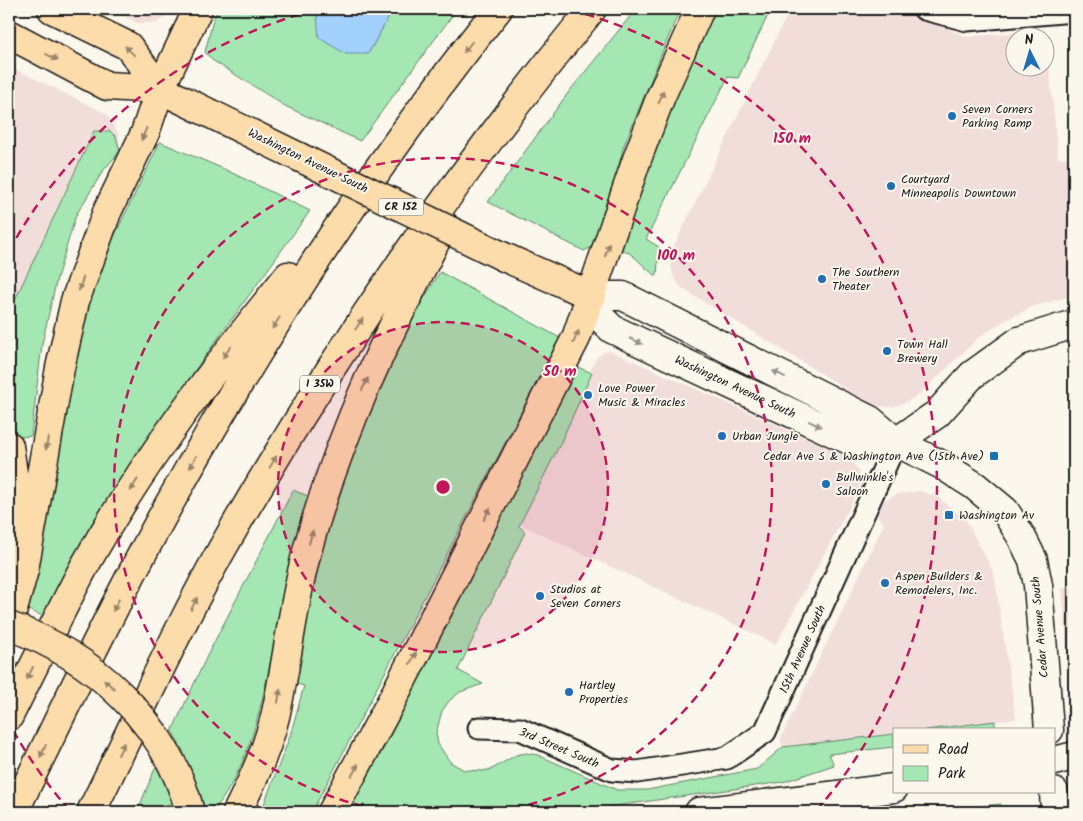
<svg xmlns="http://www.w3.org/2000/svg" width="1083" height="821" font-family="Kalam,sans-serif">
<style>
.built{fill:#f1dedb;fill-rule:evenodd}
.green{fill:#a4e7b2;stroke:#608267}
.water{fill:#a2d1fe;stroke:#6c89a4}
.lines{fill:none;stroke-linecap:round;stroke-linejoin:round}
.street-casing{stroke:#1c1c1c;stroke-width:25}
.secondary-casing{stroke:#1c1c1c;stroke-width:31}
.primary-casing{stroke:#1c1c1c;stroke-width:31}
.highway-casing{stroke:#1c1c1c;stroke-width:31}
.street{stroke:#fbf7ec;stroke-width:21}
.secondary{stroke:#fbf7ec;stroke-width:28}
.primary{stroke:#fddcac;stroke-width:28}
.highway{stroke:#fddcac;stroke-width:28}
.primary-bridge-casing{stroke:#1c1c1c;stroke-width:31;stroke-linecap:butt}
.highway-bridge-casing{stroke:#1c1c1c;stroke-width:31;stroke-linecap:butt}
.primary-bridge{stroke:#fddcac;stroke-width:28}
.highway-bridge{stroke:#fddcac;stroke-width:28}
.oneway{fill:#98866b}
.oneway2{fill:#97948e}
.ring{fill:none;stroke:#c2185b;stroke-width:2.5;stroke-dasharray:9 6}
.poi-dot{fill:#1f6fb2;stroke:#fbf7ec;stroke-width:2}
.labels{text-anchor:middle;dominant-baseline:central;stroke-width:4;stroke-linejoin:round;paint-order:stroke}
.shield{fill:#fbf7ec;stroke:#5f5e5a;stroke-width:1}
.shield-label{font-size:11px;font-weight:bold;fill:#1c1c1c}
.poi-label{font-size:12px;fill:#1c1c1c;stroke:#fbf7ec;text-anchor:start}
.street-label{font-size:12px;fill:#1c1c1c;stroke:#fbf7ec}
.centre{fill:#c2185b;stroke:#fbf7ec;stroke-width:2.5}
.ring-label{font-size:15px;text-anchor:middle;font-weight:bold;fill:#c2185b;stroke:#fbf7ec;stroke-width:4;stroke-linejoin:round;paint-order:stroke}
</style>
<rect width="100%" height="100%" fill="#fbf7ec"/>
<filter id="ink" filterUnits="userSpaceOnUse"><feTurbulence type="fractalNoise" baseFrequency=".02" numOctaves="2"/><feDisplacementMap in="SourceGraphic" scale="10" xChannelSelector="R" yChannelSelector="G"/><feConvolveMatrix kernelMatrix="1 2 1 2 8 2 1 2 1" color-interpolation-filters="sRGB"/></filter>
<g filter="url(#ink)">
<path class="built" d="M110,9h62l-8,9 -8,5h-18z
M790,9h111l66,28 79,-7 12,128 16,-1v138l-42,12 -30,15 -24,16 -60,58 -14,7 -13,4 -17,-1 -191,-117 -8,-9 -4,-13 1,-17zM1016,38h30v30h-30z
M9,66l98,48 12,21 1,16 -17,20 -27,44 -19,63 -15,66 -11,92 -14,1 -8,-21z
M611,351l237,106 11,14v18l-83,155 -263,-123 84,-164 7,-5z
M919,491l17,5 30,24 28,53 22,146 -90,11h-32v4l-111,13 -3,-7 104,-216 -6,-7 -1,-7 8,-10 13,-6z
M1074,587v137l-12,-136z"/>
<path class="green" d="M218,9h103l-4,7 51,38 25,-45h64l-97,132 -75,-35 -73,-46 -7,-8 8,-32z
M636,9h44l-57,139 -21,90 -5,6 -13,7 -96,-49 80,-109z
M710,9h61l-33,69 -10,-1 -82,162 13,8 -2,29c-14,-7 -23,-25 -38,-27l33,-111z
M94,131h16l6,6 4,14 -17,20 -27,44 -19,63 -15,66 -11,92 -14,1 -8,-21v-116l5,2z
M160,142l64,27 86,42 -112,155 -99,148 -56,102 -22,-9 61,-284 26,-74z
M440,272l120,66 -248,474h-51l29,-76 14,-50 -10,-3 13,-70 27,-115 55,-142z
M575,366l17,7 -32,71 -41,82 6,6 -67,138 25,14 -23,8 -11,9 -7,10 -6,22 2,11 12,18 14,8 19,1 9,-2 24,-14 10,-2 12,2 79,35h30l110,-21 26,-22 111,-13v13l-65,7 5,11 -51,17 -168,24 -23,6h-244l38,-68z
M293,490l20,8c-11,38 -23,76 -32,114 -16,69 -23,143 -68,200h-7l-23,-61 -11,-20 35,-75z
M995,721v9h-69z
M156,766l12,22 8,24h-39z
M1001,804l-1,8h-75z"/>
<path class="water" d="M321,9h72l-25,45h-22l-27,-16 -2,-22z"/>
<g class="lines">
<defs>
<g id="street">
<path d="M924,9l43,11 107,-9"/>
<path id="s1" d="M479,728l41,1 92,41 25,2 90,-14 38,-26 131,-290"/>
</g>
<g id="secondary">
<path id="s2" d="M1049,730l-11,-145 -5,-25 -12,-24 -16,-25 -30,-25 -33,-21 -46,-23 -26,-22 -247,-124h-31l8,21 12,12 246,115 38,-2 41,-28 35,-39 47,-34 55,-17"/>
<path d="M1054,761l20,-5"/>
<path d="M1054,792l1,20"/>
<path d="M699,812l195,-24"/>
</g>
<path id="primary" d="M52,9l76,37 32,43
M9,34l98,52 53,3 139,68
M504,257l88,39"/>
<path id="highway" d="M9,446l6,41 -4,68
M9,624l15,-54 36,-202 15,-67 32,-89 38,-79 15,-44 38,-80
M9,716c25,-50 49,-100 75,-149 58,-104 130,-199 204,-291
M14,812c48,-99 95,-198 148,-295 98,-178 210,-350 336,-508
M91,812c46,-92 87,-187 139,-277 106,-185 227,-362 362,-526
M237,812c17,-34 34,-71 41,-109 11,-53 16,-107 31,-159 32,-115 81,-215 135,-319
M332,812l61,-114 183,-360 61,-179 24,-63 39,-87"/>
</defs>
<use href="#street" class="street-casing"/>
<use href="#secondary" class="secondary-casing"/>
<use href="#primary" class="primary-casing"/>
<use href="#highway" class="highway-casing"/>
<use href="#street" class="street"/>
<use href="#secondary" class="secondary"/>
<use href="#primary" class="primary"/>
<use href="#highway" class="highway"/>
<defs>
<path id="primary-bridge" d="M299,157l205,100"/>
<path id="highway-bridge" d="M9,626c85,30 158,97 181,186"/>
</defs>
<use href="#primary-bridge" class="primary-bridge-casing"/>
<use href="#highway-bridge" class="highway-bridge-casing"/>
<use href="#primary-bridge" class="primary-bridge"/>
<use href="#highway-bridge" class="highway-bridge"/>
</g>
<defs><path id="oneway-solid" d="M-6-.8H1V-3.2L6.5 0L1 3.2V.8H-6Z" transform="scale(1.25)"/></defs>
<g class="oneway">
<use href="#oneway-solid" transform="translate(468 47) rotate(127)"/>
<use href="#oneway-solid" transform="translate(130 51) rotate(-134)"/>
<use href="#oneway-solid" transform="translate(52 57) rotate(27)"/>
<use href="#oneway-solid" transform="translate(661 97) rotate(-68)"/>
<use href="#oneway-solid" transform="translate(144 134) rotate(112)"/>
<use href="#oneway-solid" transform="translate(607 250) rotate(-72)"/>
<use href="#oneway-solid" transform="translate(81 284) rotate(109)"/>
<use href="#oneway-solid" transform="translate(276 323) rotate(123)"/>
<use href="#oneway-solid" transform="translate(359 324) rotate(-57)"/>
<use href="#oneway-solid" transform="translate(576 337) rotate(-66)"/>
<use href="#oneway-solid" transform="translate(227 352) rotate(127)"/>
<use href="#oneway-solid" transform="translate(365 384) rotate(-65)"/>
<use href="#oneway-solid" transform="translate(47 443) rotate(99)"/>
<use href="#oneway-solid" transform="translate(193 462) rotate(120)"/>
<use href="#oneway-solid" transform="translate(273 462) rotate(-59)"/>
<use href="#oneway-solid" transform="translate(134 485) rotate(122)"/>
<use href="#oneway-solid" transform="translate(487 514) rotate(-63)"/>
<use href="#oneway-solid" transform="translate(311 537) rotate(-73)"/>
<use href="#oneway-solid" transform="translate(194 604) rotate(-62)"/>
<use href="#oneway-solid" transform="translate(116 605) rotate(117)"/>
<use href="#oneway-solid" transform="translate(413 658) rotate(-63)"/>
<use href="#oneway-solid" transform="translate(30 673) rotate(117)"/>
<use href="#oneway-solid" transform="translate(109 684) rotate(-138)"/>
<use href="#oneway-solid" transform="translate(279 696) rotate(-81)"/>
<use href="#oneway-solid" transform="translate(121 749) rotate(-64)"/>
<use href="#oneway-solid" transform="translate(43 751) rotate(115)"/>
<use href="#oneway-solid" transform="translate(355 770) rotate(-62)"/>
</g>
<g class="oneway2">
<use href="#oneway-solid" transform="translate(636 341) rotate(25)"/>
<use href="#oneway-solid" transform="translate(779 374) rotate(-153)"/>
<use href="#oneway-solid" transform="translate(815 424) rotate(25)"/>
</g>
</g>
<circle cx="443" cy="487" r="165" fill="#c2185b" fill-opacity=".12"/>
<g class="ring">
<circle cx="443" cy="487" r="165"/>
<path d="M392 812A329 329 0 1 1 494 812"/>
<path d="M70 811A494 494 0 0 1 9 723M9 251A494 494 0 0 1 315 10M571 10A494 494 0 0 1 816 811"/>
</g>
<g class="poi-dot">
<circle cx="952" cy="116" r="5"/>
<circle cx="891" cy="186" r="5"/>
<circle cx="822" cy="279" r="5"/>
<circle cx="887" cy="351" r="5"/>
<circle cx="588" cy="395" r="5"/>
<circle cx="722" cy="436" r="5"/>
<rect x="989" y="451" width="10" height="10" rx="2.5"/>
<circle cx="826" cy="484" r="5"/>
<rect x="944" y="510" width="10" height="10" rx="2.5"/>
<circle cx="885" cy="583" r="5"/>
<circle cx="540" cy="596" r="5"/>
<circle cx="569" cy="692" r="5"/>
</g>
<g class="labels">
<g class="shield">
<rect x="378.5" y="198.5" width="45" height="17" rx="4"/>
<rect x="300" y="375.5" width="40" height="17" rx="4"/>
</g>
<g class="shield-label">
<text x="401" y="207">CR 152</text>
<text x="320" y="384">I 35W</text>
</g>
<g class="poi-label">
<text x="962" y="109">Seven Corners<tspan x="962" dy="14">Parking Ramp</tspan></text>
<text x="901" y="179">Courtyard<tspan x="901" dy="14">Minneapolis Downtown</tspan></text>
<text x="832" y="272">The Southern<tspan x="832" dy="14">Theater</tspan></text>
<text x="897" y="344">Town Hall<tspan x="897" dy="14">Brewery</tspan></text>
<text x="598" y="388">Love Power<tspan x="598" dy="14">Music &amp; Miracles</tspan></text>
<text x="732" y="436">Urban Jungle</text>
<text x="984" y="456" text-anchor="end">Cedar Ave S &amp; Washington Ave (15th Ave)</text>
<text x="836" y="477">Bullwinkle's<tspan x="836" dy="14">Saloon</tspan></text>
<text x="959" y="515">Washington Av</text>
<text x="895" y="576">Aspen Builders &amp;<tspan x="895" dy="14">Remodelers, Inc.</tspan></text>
<text x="550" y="589">Studios at<tspan x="550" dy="14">Seven Corners</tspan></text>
<text x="579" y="685">Hartley<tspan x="579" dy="14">Properties</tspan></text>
</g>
<g class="street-label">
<text transform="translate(308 161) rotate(26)">Washington Avenue South</text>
<text stroke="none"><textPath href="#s2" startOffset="874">Washington Avenue South</textPath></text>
<text transform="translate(1040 627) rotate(-95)">Cedar Avenue South</text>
<text stroke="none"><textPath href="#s1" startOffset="395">15th Avenue South</textPath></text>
<text transform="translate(559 748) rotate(23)">3rd Street South</text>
</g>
</g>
<circle cx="443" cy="487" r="8" class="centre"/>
<g class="ring-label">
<text x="792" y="143">150 m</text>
<text x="676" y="260">100 m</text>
<text x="560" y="376">50 m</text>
</g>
<rect width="1083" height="821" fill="none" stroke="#fbf7ec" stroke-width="30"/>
<rect x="15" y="15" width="1053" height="791" fill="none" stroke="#1c1c1c" stroke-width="2" filter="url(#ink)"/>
<rect x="893" y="728" width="162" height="65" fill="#fbf7ec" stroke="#a29f99"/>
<rect x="903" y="745" width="25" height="8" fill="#fddcac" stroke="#a29f99"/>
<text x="938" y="754" font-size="15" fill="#1c1c1c">Road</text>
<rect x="903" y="766" width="25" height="15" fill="#a4e7b2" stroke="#a29f99"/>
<text x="938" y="778" font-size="15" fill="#1c1c1c">Park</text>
<g transform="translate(1030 52) rotate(355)"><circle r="24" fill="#fbf7ec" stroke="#a29f99"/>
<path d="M0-4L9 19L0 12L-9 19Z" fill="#1f6fb2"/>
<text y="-8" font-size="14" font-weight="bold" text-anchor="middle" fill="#1c1c1c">N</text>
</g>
</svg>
